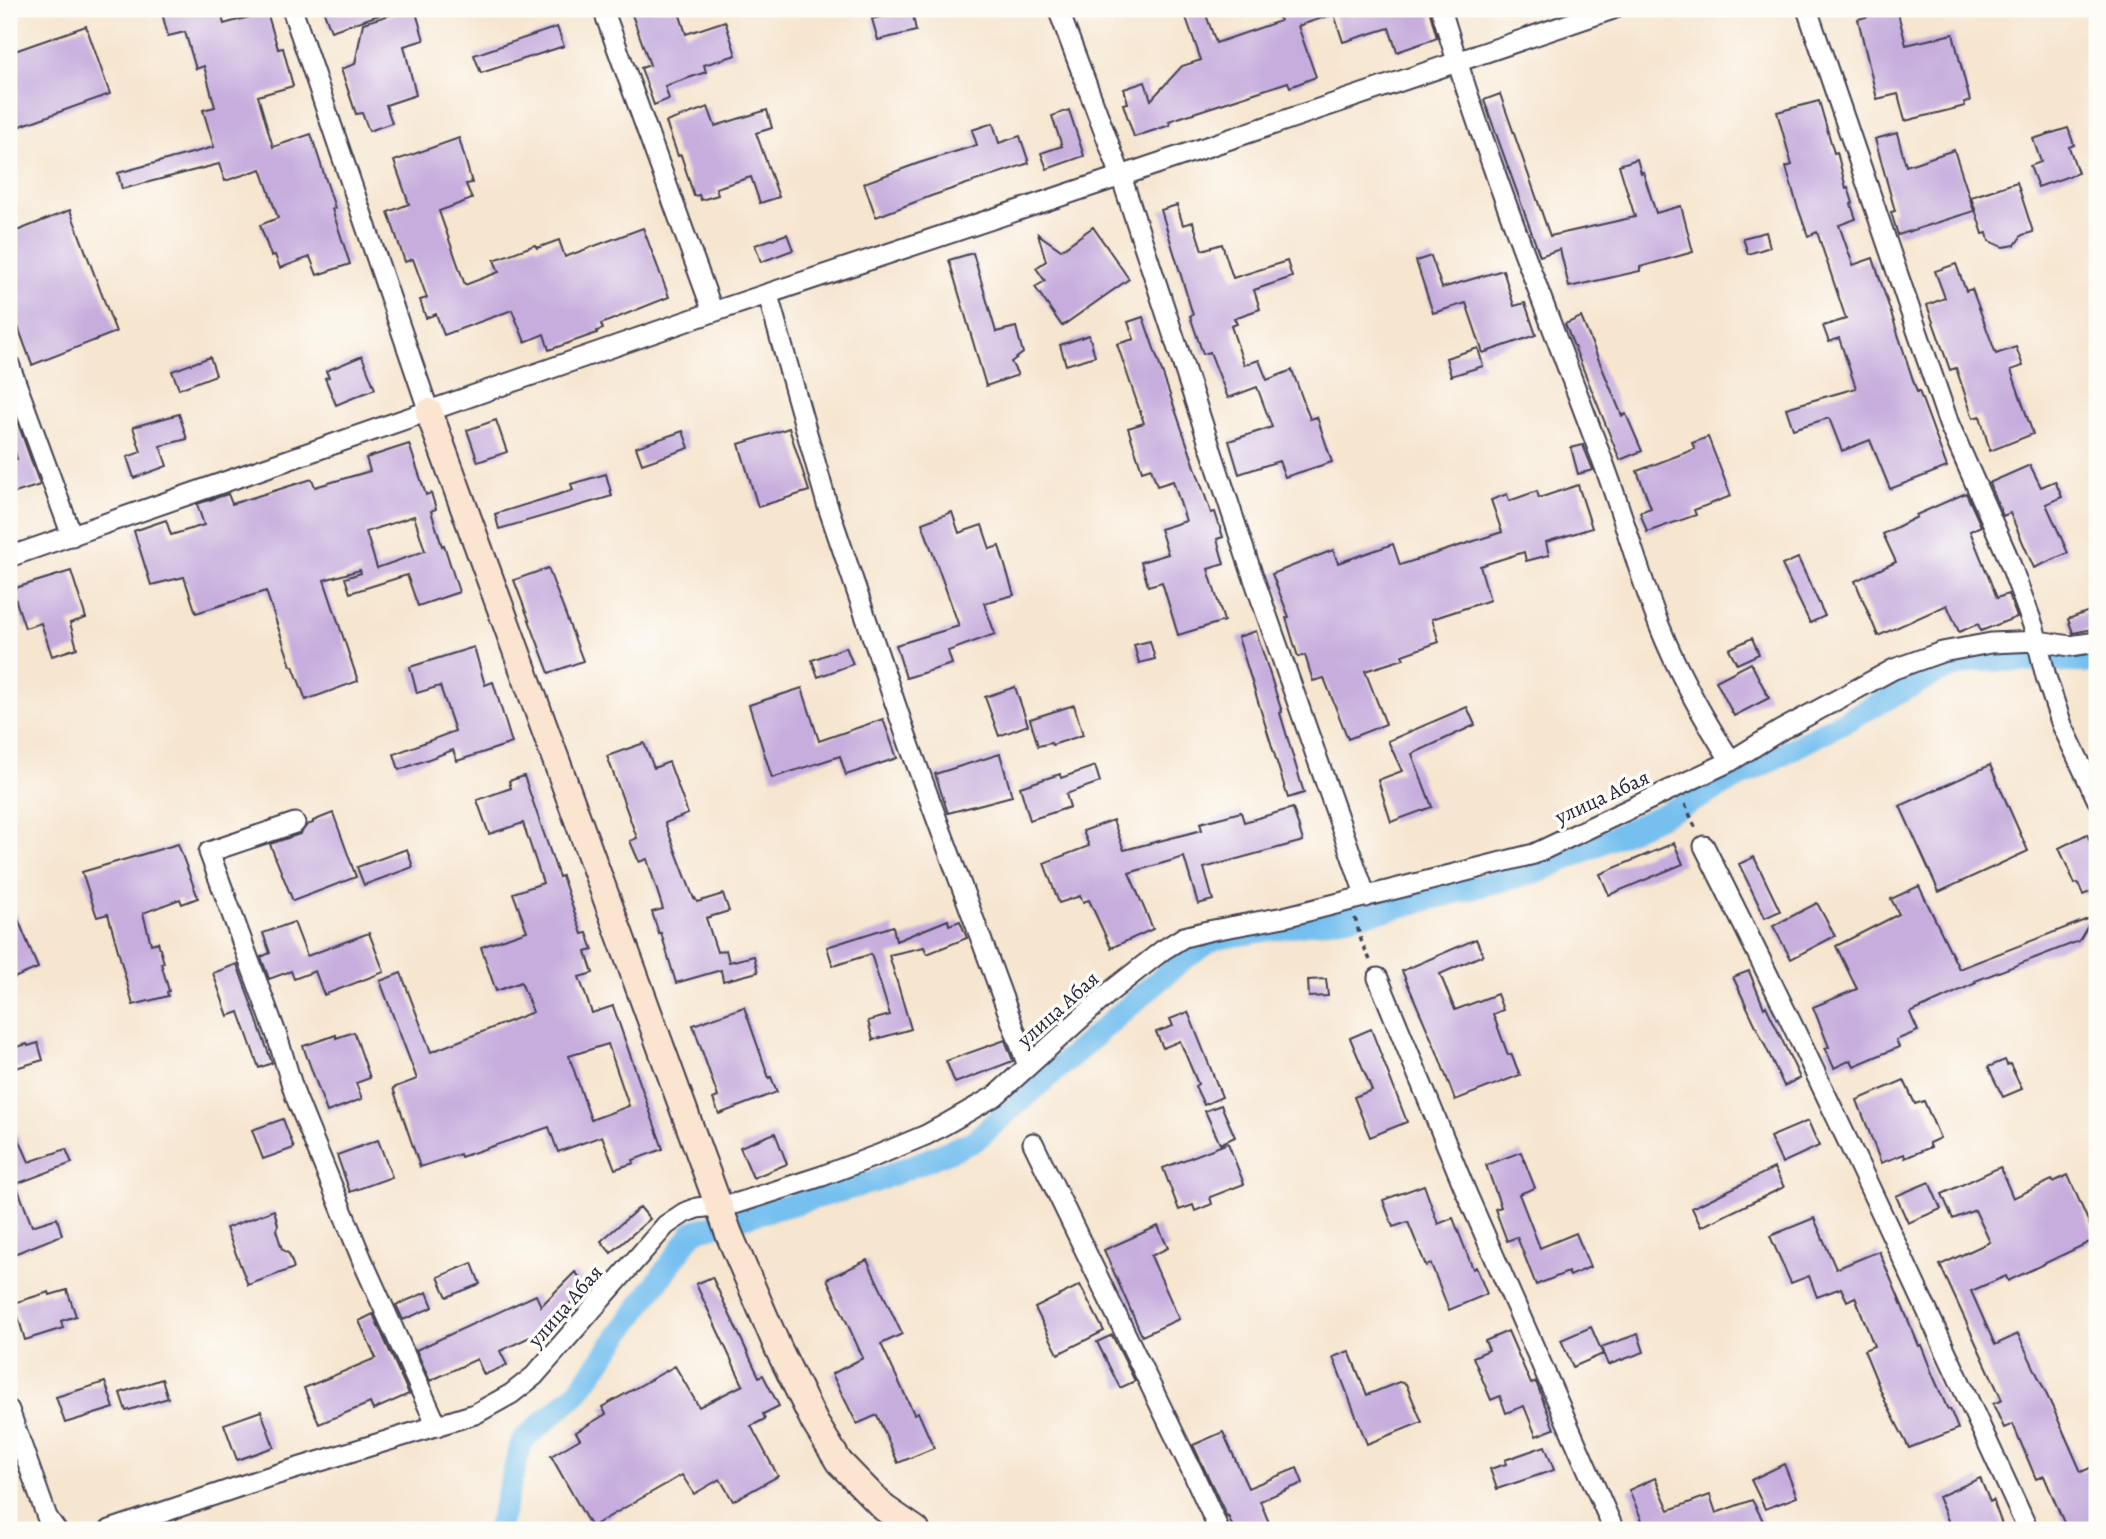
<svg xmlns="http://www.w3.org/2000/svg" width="2106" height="1539" font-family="Alegreya,serif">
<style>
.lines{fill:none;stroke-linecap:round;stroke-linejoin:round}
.canal{stroke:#76c0ef;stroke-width:23}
.building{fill:#c6addd;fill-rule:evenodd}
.minor-casing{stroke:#423f51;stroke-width:23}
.secondary-casing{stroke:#423f51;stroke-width:30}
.path{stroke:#423f51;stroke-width:3.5;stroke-dasharray:5 5;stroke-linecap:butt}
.minor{stroke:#fff;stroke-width:19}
.secondary{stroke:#fce5d0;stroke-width:26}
.labels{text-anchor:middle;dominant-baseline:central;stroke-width:7;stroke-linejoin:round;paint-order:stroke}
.street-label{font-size:21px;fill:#22223b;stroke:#fdfcf7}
</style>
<rect width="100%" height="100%" fill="#fdfcf7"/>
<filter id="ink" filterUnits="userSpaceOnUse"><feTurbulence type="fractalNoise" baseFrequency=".0143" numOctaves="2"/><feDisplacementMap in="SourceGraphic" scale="14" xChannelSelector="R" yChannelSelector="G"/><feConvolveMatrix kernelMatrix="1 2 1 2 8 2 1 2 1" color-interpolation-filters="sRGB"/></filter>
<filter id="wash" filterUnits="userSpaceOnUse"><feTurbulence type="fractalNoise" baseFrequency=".00686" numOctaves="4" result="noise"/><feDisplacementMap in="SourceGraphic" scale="28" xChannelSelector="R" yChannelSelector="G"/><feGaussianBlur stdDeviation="1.57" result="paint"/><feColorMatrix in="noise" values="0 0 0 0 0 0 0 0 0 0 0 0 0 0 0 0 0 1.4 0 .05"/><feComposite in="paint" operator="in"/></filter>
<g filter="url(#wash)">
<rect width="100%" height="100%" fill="#f6e5cf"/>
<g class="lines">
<path class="canal" d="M498,1530l24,-89 56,-49 116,-161 179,-49 101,-41 207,-180 33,-22 172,-29 156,-40 153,-70 243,-128 36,-12 123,2"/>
</g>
<g id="blocks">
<path class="building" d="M161,9h59l4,15 43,-12 11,37 5,-1 10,38 -35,10 15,51 38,-13 24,74 -3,1 18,55 -33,11 -7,-18 -30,11 -5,-13 -4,1 -11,-31 18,-7 -17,-49 -36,12 -6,-17 -97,25 -4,-16 96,-26 -11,-37 12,-3 -11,-41 -8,3 -11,-37 -17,4z
M323,9h65v3l-57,19z
M410,9h5l9,31 -20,6 12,49 -30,10 6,18 -23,8 -7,-18 -6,1 -15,-45 14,-5 8,-41z
M630,9h48l8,25 39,-13 11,34 -32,10 2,7 -41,14 4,13 -15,6 -13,-37 9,-3z
M1183,9h21l12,34 64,-22 -4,-12h153l8,29 -40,14 -8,-24 -46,14 -9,-28 -36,12 18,51 -26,10 -2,-5 -119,39 1,4 -36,12 -11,-33 5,-1 -4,-14 21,-7 6,18 31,-34 19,-6z
M1897,9l9,36 47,-11 17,67 -6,1 1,4 -60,15 -7,-27 -21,5 -19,-80z
M912,10l4,21 -38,9 -6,-21z
M86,26l24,68 -101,36v-77z
M557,27l7,19 -83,27 -7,-18z
M1500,94l50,142 85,-19 -16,-52 18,-6 4,14 2,-1 13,41 25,-7 12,46 -53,15v4l-71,16 -9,-38 -20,7 -56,-156z
M1819,101l15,52 3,-1 9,36 2,-1 5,16 -2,1 5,15 -17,6 14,40 20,-7 44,134 2,-1 28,76 -57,22 -20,-49 -28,11 -13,-33 -36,11 -7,-21 70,-20 -17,-50 -10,4 -6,-16 23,-7 -29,-87 -9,4 -11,-31 -11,-38 6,-2 -15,-53z
M708,107l7,19 52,-16 5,18 -16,5 23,64 -19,6 -9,-26 -35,11 2,7 -17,5 -2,-5 -5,1 -13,-41 -3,1 -12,-34z
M1069,110l15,46 -37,13 -6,-16 21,-7 -10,-30z
M993,123l6,20 21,-7 9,27 -98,33 -55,21 -12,-34 55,-20 58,-18 -5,-15z
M2068,128l6,17 -5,2 9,26 -40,14 -8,-21 11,-4 -8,-23z
M1897,133l9,33 48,-16 20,61 -76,24 -7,-23 4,-1 -20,-72z
M459,138l13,45 -6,1 6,15 -33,12 26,74 34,-13 -5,-12 41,-15 2,3 22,-8 6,17 78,-29 26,69 -68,27 2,5 -6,2v2l-48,17 -5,-16 -19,8 -13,-32 -68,25 -8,-21 -10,4 -6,-18 7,-2 -14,-39 -8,3 -17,-50 21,-8 -15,-43z
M2017,182l16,50 -11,3 -7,10 -12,2 -14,-6 -2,-8 -4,1 -12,-37z
M1177,205l6,20 10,-3 9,28 20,-6 11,34 54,-17 5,16 -38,13 6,19 -26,9 3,6 -6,2 13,39 15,-5 8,20 25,-10 18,49 7,-2 15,45 -47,15 -6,-16 -40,13 -10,-33 43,-14 -15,-40 -29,11 -18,-46 -7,2 -13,-38 3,-1 -32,-105z
M70,210l46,122 -84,33 -23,-63v-68z
M1093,227l36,52 -67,47 -27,-39 10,-6 -9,-13 10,-7 -8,-27 23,16z
M1766,232l4,15 -22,7 -5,-16z
M787,234l6,16 -32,12 -6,-17z
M973,253l23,79 20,-5 7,26 -12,9 7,13 -32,11 -37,-126z
M1431,256l11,32 61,-18 11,36 11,-3 11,32 -53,18 -17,-50 -33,10 -17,-52z
M1956,264l10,27 6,-2 24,65 20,-7 7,19 -12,4 22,64 -43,17 -10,-35 -7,2 -17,-50 -6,2 -23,-65 18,-7 -10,-27z
M1143,317l68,196 4,-1 8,25 -6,2 7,25 -16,5 16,52 -46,14 -16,-53 -14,4 -7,-24 27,-8 -8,-25 26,-8 -13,-40 -16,5 -6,-18 -9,3 -14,-43 16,-5 -27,-79 17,-5 -6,-17z
M1581,317l41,99 4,-2 16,37 -22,9 -55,-136z
M1089,335l6,21 -29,9 -6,-20z
M1478,348l5,18 -32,10 -5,-18z
M362,356l13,33 -39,16 -11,-27 4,-1 -3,-6z
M210,357l6,18 -37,14 -7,-18z
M179,414l8,25 -27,7 7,20 -33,12 -7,-21 14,-5 -8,-25z
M15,415l25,70 -31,10v-34l8,-2 -8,-25v-17z
M496,420l11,32 -29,10 -11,-32z
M789,428l20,63 -51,16 -19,-63z
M683,431l6,17 -47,16 -6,-17z
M1708,437l23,59 -37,14 2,5 -49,17 -7,-20 11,-4 -14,-37 58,-22 -3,-6z
M409,444l17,51 5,-2 5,16 -5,2 11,35 2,-1 15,47 -41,14 -11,-31 -57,18 -5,-15 16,-5 -1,-3 -36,10 34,101 -52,19 -13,-34h-2l-25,-75 -70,22 -12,-36 -33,8 -17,-54 32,-11 5,15 33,-10 -7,-21 31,-10 4,10 80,-25 3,8 55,-16 -4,-13zM414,516l11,35 -48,17 -11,-36z
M1583,445l10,25 -15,4 -7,-26z
M2030,465l11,22 14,-6 7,16 -16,7 22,49 -34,15 -24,-55 -7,3 -14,-33z
M606,474l6,22 -113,33 -4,-15 78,-24 -2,-6z
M1578,485l14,43 -46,14 3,13 -23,6 -2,-9 -44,14 10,34 -58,19 7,23 -37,13 2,4 -39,12 21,53 -38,15 -24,-61 -11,3 -8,-26 -7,2 -12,-39 3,-1 -17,-43 61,-24 5,13 55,-19 7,21 102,-33 -11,-32 16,-6 2,7 28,-10 2,7z
M1966,493l15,33 -11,5 27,67 11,-4 9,23 -36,14 -3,-7 -19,8 -12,-27 -69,31 -23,-55 41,-19 -13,-28 34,-17 -1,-2z
M952,512l7,21 23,-8 8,24 9,-3 15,49 -30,8 11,31 -47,17 4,13 -46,14 -10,-33 63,-19 -37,-103z
M1798,558l27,58 -15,7 -28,-58z
M548,568l35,93 -34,12 -35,-93z
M71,571l15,47 -16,5 7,25 -25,8 -11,-33 -16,5 -13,-39z
M2097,608v20l-24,5 -5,-14z
M1256,631l26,81 -2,1 24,80 -16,5 -50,-161z
M1752,638l7,16 -22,10 -8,-15z
M1150,641l5,18 -16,4 -5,-18z
M474,647l11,38 8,-3 19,61 -55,18 -4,-11 -54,20 -5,-16 61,-23 -15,-45 -23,7 -7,-26z
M846,647l7,17 -35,13 -6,-17z
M1751,663l18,35 -35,18 -18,-35z
M1015,687l13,38 -29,11 -14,-39z
M802,688l17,53 64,-22 14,39 -51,17 -6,-19 -68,22 -23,-73z
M1074,705l9,30 -31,10 -1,-2 -13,3 -8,-27z
M1467,707l8,18 -63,29 20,53 -41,15 -13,-42 24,-9 -14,-30z
M644,743l10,25 15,-6 19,52 -23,9 29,76 1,-1 2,4 26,-8 6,17 -23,7 11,34 9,-2 3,12 25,-6 4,16 -35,9 -2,-11 -45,13 -15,-50 -2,1 -7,-22 11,-3 -16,-50 -8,3 -9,-21 7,-3 -30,-82z
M1000,754l12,42 -64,17 -13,-39z
M1990,765l38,86 -89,41 -39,-86z
M1095,766l5,16 -34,12 4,13 -40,13 -10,-33 40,-13 1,4z
M524,776l35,101 3,-1 20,58 5,-1 6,17 -7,2 7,21 -14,4 13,36 21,-7 50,143 -30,11 1,3 -19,6 -13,-33 -44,16 -9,-25 -88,30 -1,-3 -40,13 -27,-79 24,-9 -37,-98 21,-8 30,79 102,-40 -12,-30 -25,9 -15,-44 46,-16 -14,-38 30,-10 -20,-60 -34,11 -12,-34 34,-12 -2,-7zM608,1044l21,62 -38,14 -22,-64z
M1293,808l10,33 -99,27 9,32 -15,4 -14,-47 -55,16 24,56 -42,19 -22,-48 -6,2 -3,-6 -21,7 -15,-40 45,-17 -6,-15 30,-11 11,30 78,-20 -2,-7 41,-11 3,10z
M333,813l23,64 -63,24 -23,-57 30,-10 7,-9 6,-2v-2z
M2087,834l10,22v33l-14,6 -5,-12 -3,1 -16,-36z
M1674,843l9,21 -74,31 -9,-21z
M178,844l20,54 -16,6 -2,-5 -37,14 8,31 7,-2 6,21h-3l8,28 -2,1 1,4 -35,9 -25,-91 -11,3 -15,-45z
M407,849l6,18 -49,18 -7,-18z
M1754,857l26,54 -15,7 -26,-54z
M1919,886l40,83 134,-52 -14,24 -104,40 1,2 -66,30 8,18 -22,9 3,7 -45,19 -3,-6 -17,8 -9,-20 4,-1 -16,-40 44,-18 -21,-43 63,-32 -8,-15z
M9,897l29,71 -29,12z
M1817,903l18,33 -44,23 -18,-33z
M948,920l1,5 11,-4 7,17 -40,16 -3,-7 -35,8 22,74 -38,11 -5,-19 22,-6 -19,-61 -38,12 -6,-19 66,-21 3,15z
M294,922l13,34 62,-23 15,39 -60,23 -9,-24 -21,8 -3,-8 -22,8 -8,-22 9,-4 -7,-20z
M1476,939l7,16 -43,19 15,36 42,-16 6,16 -10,4 15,41 3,-1 9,21 -65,25 -18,-48 -35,-81z
M237,964l35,99 -13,5 -20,-56 -11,4 -15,-43z
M1749,971l15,37 2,-2 34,72 -16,8 -51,-109z
M1326,979l2,17 -19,1 -1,-17z
M744,1007l25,71 2,-1 6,15 -58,22 -6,-15 5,-2 -25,-72z
M1188,1012l34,85 -18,8 -9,-19 3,-2 -18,-43 -17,7 -7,-16 17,-6 -3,-7z
M1371,1029l36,93 -37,15 -16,-40 18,-7 -22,-52z
M354,1032l16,46 -14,5 6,16 -35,13 -24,-66 33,-11v3z
M1005,1040l8,21 -58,22 -9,-22z
M38,1043l5,17 -34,10v-21l18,-5 1,2z
M2005,1060l2,5 3,-1 12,25 -19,8 -15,-30z
M1904,1080l11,24 9,-3 16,37 -11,5 2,4 -26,11 -1,-4 -23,9 -24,-63z
M1221,1105l14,32 -15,7 -15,-33z
M9,1116l20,46 37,-13 6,14 -56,21 16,42 25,-8 5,17 -53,21z
M283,1119l11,29 -31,11 -11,-29z
M1808,1121l11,25 -37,17 -12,-26z
M775,1133l12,31 -34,14 -13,-31z
M378,1140l14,37 -42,15 -13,-37z
M1228,1143l16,41 -34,13 2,7 -17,7 -2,-6 -14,5 -16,-42z
M1521,1152l14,36 -16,6 21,54 36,-15 14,34 -20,9 -2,-4 -32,13 -19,-48 -10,4 -12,-32 6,-2 -15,-42z
M2000,1167l13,31 39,-18 1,2 15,-7 28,64 -88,42 -2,-5 -35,15 24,54 23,-11 35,74 28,64 16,-7v65h-30l-23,-54 -8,3 -23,-55 -9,4 -11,-24 9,-4 -62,-135 50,-23 -15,-32 -22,9 -11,-25z
M1774,1168l10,19 -83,40 -9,-19z
M1929,1182l12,27 -33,14 -12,-27z
M1424,1185l14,39 15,-6 20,51 3,-2 11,27 -38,16 -18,-46 -5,2 -18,-44 -15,5 -10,-27z
M640,1207l10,12 -39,34 -10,-12z
M274,1210l4,15 -2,5 6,19 7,5 5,14 -46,17 -22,-57z
M1814,1218l22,51 43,-18 40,95 2,-1 13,33 14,32 2,-1 8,20 -49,19 -24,-47 -21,-51 10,-4 -19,-49 -8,4 -6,-13 -24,9 -8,-21 -18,7 -21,-47z
M1158,1226l10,22 -17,8 28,63 -37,17 -38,-86z
M867,1260l35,74 -21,10 33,70 4,-2 16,36 -36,15 -21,-48 -20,9 -25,-50 31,-16 -36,-79z
M472,1263l8,21 -33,13 -9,-20z
M575,1272l13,14 -39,38 2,3 -51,24 7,14 -23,10 -7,-16 -47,22 -14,-31 120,-55 5,11z
M712,1277l47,100 4,-2 16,31 -16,8 2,5 -14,7 27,50 -45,25 -13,-22 -26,15 -12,-19 -91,52 -40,-71 29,-17 -4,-7 30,-18 -4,-7 73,-41 24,41 44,-22 -47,-101z
M1080,1285l24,46 -46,23 -23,-46z
M67,1290l9,26 -15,5 2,7 -38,12 -11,-37 35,-11 1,3z
M427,1292l6,15 -30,13 -7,-15z
M373,1314l36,80 -36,16 -3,-7 -51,21 -15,-36 72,-30 -17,-37z
M1591,1327l12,27 -30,13 -12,-27z
M1508,1331l23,53 5,-2 18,47 -18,7 -12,-30 -18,7 -6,-17 -9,4 -18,-43 16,-7 -4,-9z
M1638,1334l6,18 -36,13 -7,-18z
M1112,1335l23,46 -15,7 -23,-46z
M1349,1351l18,44 32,-13 7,2 16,38 -55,22 -34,-87z
M162,1379l6,19 -42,13 -6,-18z
M105,1382l9,26 -49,15 -9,-26z
M261,1411l13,36 -37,13 -13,-36z
M1223,1432l25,56 49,-20 6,15 -43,18 12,29h-38l-6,-14 -1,1 -34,-72z
M1545,1446l9,24 -57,19 -7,-20 16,-5 -1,-4z
M1784,1464l13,33 -32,12 -14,-29z
M1655,1478l14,32 41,-15 6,18 36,-13 16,30h-122l-17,-40z
M1980,1478l10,24 3,-2 11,30h-52l-14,-33z"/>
</g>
</g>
<g filter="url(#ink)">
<use href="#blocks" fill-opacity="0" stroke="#423f51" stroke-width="2"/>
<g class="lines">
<defs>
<path id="minor" d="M292,9l137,403
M603,9l110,303
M1058,9l63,167 126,383 119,338
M1441,9c45,151 104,297 159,445 22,56 37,115 59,171 19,48 44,93 72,136
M1807,9l142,415 58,131 27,73 12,49 16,48 35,74
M768,295l59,209 82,240 119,322
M9,364l63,172
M9,557l704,-245 408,-136 492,-167
M295,823l-86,29 68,184 18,59 68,167 74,164
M1704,846c114,226 219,455 324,684
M1378,978l88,214 148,338
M1033,1143l160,330 26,57
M9,1410l38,107 9,13
M110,1530l155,-52 210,-64 36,-20 23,-18 132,-151 18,-12 13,-5 41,-5 84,-27 56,-21 48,-20 20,-11 49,-28 116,-105 52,-41 21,-13 24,-6 76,-14 250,-63 197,-93 50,-31 113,-61 48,-17 49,-9 47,-2 32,5 27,-4"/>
<path id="secondary" d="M429,412l300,822 49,114 37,75 24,39 45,46 32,22"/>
</defs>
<use href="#minor" class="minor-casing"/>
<use href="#secondary" class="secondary-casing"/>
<path class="path" d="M1685,804l11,25
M1355,918l6,22 9,20"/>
<use href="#minor" class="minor"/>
<use href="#secondary" class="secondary"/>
</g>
</g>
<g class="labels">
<g class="street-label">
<text transform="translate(1602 797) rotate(-25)">улица Абая</text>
<text transform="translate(1058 1009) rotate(-42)">улица Абая</text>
<text transform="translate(565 1306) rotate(-49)">улица Абая</text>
</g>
</g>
<rect width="2106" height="1539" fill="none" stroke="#fdfcf7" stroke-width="35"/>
</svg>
